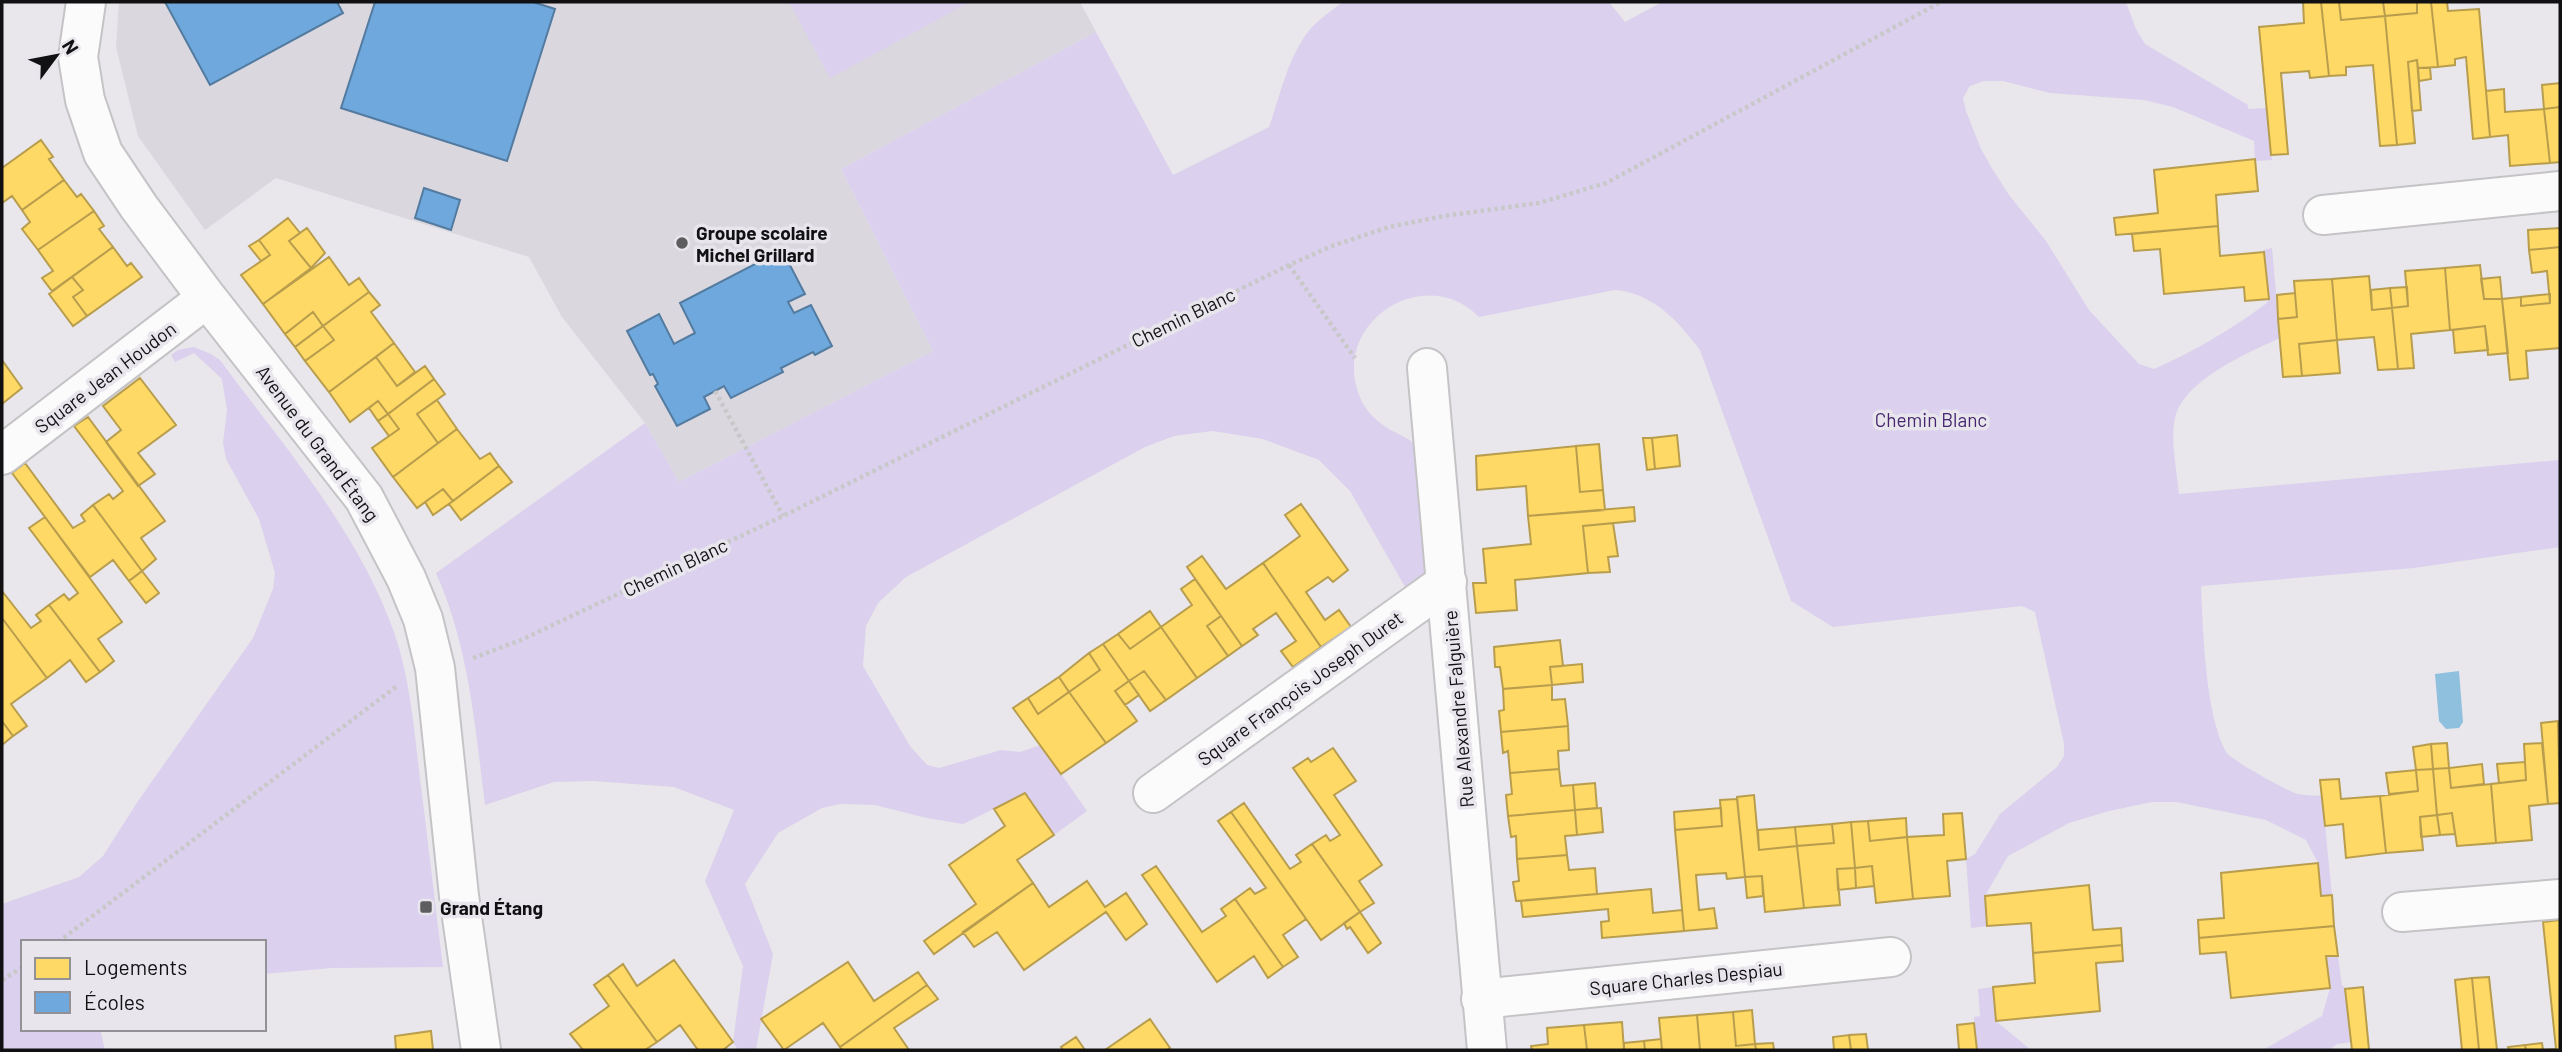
<svg xmlns="http://www.w3.org/2000/svg" width="2562" height="1052" font-family="Barlow,sans-serif">
  <style>
    .built { fill: #dad7df }
    .green { fill: #dbd0ee }
    .water { fill: #8fc0de }
    .homes { fill: #ffd966; stroke: #b89d4d; stroke-width: 2 }
    .schools { fill: #6fa8dc; stroke: #537ba0; stroke-width: 2 }
    .lines { fill: none; stroke-linecap: round; stroke-linejoin: round }
    .minor-casing { stroke: #c4c3c6; stroke-width: 42 }
    .path { stroke: #c8c8c9; stroke-width: 4.5; stroke-dasharray: 3.5 3.5; stroke-linecap: butt }
    .minor { stroke: #fcfbfc; stroke-width: 38 }
    .poi-dot { fill: #5d5c5f; stroke: #e8e6ec; stroke-width: 2.5 }
    .labels { text-anchor: middle; dominant-baseline: central; stroke-width: 7; stroke-linejoin: round; paint-order: stroke }
    .poi-label { font-size: 19px; font-weight: bold; fill: #111113; stroke: #e8e6ec; text-anchor: start }
    .street-label { font-size: 19px; fill: #111113; stroke: #e8e6ec }
    .park-label { font-size: 19px; fill: #472771; stroke: #e8e6ec }
  </style>
  <rect width="100%" height="100%" fill="#e9e7eb"/>
  <path class="built" d="M119 2H1080L1096 32 841 169 933 351 679 482 645 423 562 317 529 257 276 178 205 230 138 136 116 47Z"/>
  <path class="green" d="M789 2H970L830 78Z
    M1343 2H1609L1625 22 1662 2H2126L2136 29 2145 44 2248 105V109L2267 108 2272 160 2255 161 2254 141 2173 107 2144 100 2050 93 2003 81H1984L1970 86 1963 98 1966 111 1981 149 1993 170 2009 195 2046 241 2089 310 2139 364 2154 369C2195 351 2232 329 2267 303L2269 298 2263 250 2272 248 2280 338C2247 353 2184 380 2175 418 2170 439 2177 472 2179 494L2560 460V547L2414 568 2201 586C2203 630 2205 714 2226 752 2231 760 2284 789 2295 793 2303 796 2314 795 2322 796L2332 895 2321 896 2318 863 2306 840 2266 820 2176 802H2152L2109 811 2069 823 2008 856 1985 896 1987 926 1971 928 1966 859 1975 854 2000 814 2057 767 2064 756V744L2035 612 2022 606 1833 627 1791 601 1700 350C1678 321 1653 293 1615 290L1479 317C1425 262 1331 322 1359 395 1364 409 1377 423 1391 430 1401 436 1410 438 1417 447L1428 571 1408 592 1350 491 1319 460 1263 439 1213 431 1174 436 1145 447 906 577 878 603 866 626 863 666 910 746 927 765 939 768 1001 750 1020 752 1041 745 1087 811 1054 835 1024 794 963 824 927 818 875 805 840 804 822 808 778 833 745 884 773 954 756 1050H738L733 1042 743 966 705 881 734 810 674 787 593 781 554 782 485 805C475 726 469 647 436 573L645 423 679 482 933 351 841 169 1096 32 1173 175 1269 127C1279 99 1286 65 1303 39 1312 24 1329 12 1343 2Z
    M194 347 211 354 220 360C284 447 357 529 394 632 410 678 414 729 420 778 428 841 435 904 443 967L332 968 264 974V942H23V1029H100L105 1050H2V904L79 877 103 856 138 801 253 638 273 589 275 573 259 519 226 459 223 443 227 410 222 379 194 353 175 362 171 355 178 350Z
    M2326 956H2338L2342 986H2344L2351 1042 2337 1044 2329 1050H2263L2322 1016 2330 988Z
    M1993 987 1996 1021 2031 1050H1977L1974 1017 1980 1016 1978 989Z"/>
  <path class="water" d="M2459 671 2463 722 2459 728 2446 729 2439 721 2435 674Z"/>
  <path class="homes" d="M2303 2H2321L2329 76 2310 78 2309 71 2281 73 2288 154 2271 155 2259 27 2304 23Z
    M2321 2H2339L2341 20 2385 16 2397 145 2380 146 2373 65 2346 67V75L2329 76Z
    M2339 2H2383L2385 16 2341 20Z
    M2383 2H2417V13L2385 16Z
    M2417 2H2431L2438 67 2418 68 2417 60 2408 62 2415 143 2397 145 2385 16 2417 13Z
    M2431 2H2447L2448 11 2479 9 2490 137 2473 139 2466 57 2455 59V65L2438 67Z
    M2417 60 2421 110 2412 111 2408 62Z
    M2418 68H2430L2431 79 2419 81Z
    M2560 83V107L2544 109 2542 85Z
    M2504 89 2505 112 2544 109 2550 163 2510 166 2508 135 2490 137 2486 91Z
    M2560 107V162L2550 163 2544 109Z
    M41 140 53 157 49 159 64 180 22 210 12 196 2 203V168Z
    M2255 159 2258 191 2216 195 2218 226 2116 235 2114 218 2158 213 2154 170Z
    M64 180 77 197 81 194 94 211 38 250 22 229 30 222 22 210Z
    M94 211 104 226 99 229 113 247 52 291 42 278 53 271 38 250Z
    M288 218 300 233 289 241 311 268 263 304 241 275 270 255 259 240Z
    M2218 226 2220 256 2264 252 2269 299 2245 301 2244 287 2164 294 2160 249 2134 251 2132 234Z
    M307 228 325 253 311 268 289 241Z
    M2560 228V247L2529 250 2528 230Z
    M259 240 270 255 261 261 249 246Z
    M113 247 127 266 131 263 142 277 87 316 73 297 83 290 72 277Z
    M2560 247V348L2526 351 2528 378 2510 380 2502 299 2521 297V306L2550 303 2547 271 2532 273 2529 250Z
    M329 257 349 285 359 278 369 292 323 326 313 312 285 334 263 304Z
    M2480 265 2484 299H2502L2508 353 2488 355 2485 326 2450 330 2445 268Z
    M2445 268 2450 330 2411 334 2414 368 2398 369 2392 308 2408 306 2405 271Z
    M2369 276 2372 310 2392 308 2398 369 2378 370 2374 337 2337 340 2332 279Z
    M72 277 83 290 73 297 87 316 73 326 49 294Z
    M2500 277 2502 299H2484L2481 279Z
    M2332 279 2337 340 2299 344 2302 376 2283 377 2278 319 2297 317 2294 281Z
    M2407 287 2408 306 2392 308 2390 288Z
    M2390 288 2392 308 2372 310 2371 290Z
    M369 292 380 305 371 312 394 343 329 392 305 361 334 340 323 326Z
    M2295 293 2297 317 2278 319 2277 295Z
    M2550 294V303L2521 306V297Z
    M313 312 323 326 295 347 285 334Z
    M323 326 334 340 305 361 295 347Z
    M2485 326 2488 350 2455 353 2453 330Z
    M2337 340 2340 373 2302 376 2299 344Z
    M394 343 415 372 397 386 376 357Z
    M376 357 397 386 425 366 434 379 388 414 378 401 350 422 329 392Z
    M2 360 22 388 2 404Z
    M140 378 176 425 138 453 155 474 138 486 106 442 121 430 103 406Z
    M434 379 445 394 417 414 438 443 393 477 372 448 399 429 388 414Z
    M437 400 457 429 438 443 417 414Z
    M378 401 388 414 378 421 369 408Z
    M388 414 399 429 389 436 378 421Z
    M88 417 165 521 141 538 156 559 142 571 93 505 109 494 113 499 123 491 74 426Z
    M457 429 480 459 490 453 499 466 453 501 443 489 417 508 393 477Z
    M1677 435 1680 466 1655 469 1652 438Z
    M1643 438H1652L1655 469 1647 470Z
    M1599 444 1603 490 1580 492 1576 446Z
    M1576 446 1580 492 1603 490 1605 510 1528 516 1526 486 1477 490 1476 456Z
    M25 463 73 528 85 521 81 515 93 505 142 571 129 581 113 560 90 577 12 473Z
    M499 466 512 482 461 520 449 504Z
    M443 489 453 501 433 515 425 502Z
    M1301 504 1348 570 1333 582 1328 577 1306 592 1325 620 1339 610 1351 627 1321 647 1263 563 1300 536 1285 515Z
    M1634 507 1635 521 1583 526 1588 573 1515 580 1517 610 1476 613 1473 583H1486L1483 549 1531 544 1528 516Z
    M45 517 122 622 98 639 114 661 100 672 49 605 64 594 69 600 78 593 29 528Z
    M1613 523 1618 556 1608 557 1610 572 1588 573 1583 526Z
    M1202 556 1226 589 1263 563 1321 647 1293 667 1281 651 1296 641 1276 613 1253 629 1258 635 1242 646 1187 567Z
    M142 571 159 593 146 603 129 581Z
    M1195 579 1221 616 1207 626 1228 656 1197 678 1161 627 1192 605 1181 589Z
    M2 591 31 628 41 621 36 615 49 605 100 672 86 682 70 660 47 678 2 618Z
    M1150 611 1161 627 1130 649 1118 634Z
    M1221 616 1242 646 1228 656 1207 626Z
    M2 618 47 678 11 704 27 726 13 736 2 721Z
    M1161 627 1197 678 1166 700 1144 671 1129 681 1103 644 1118 634 1130 649Z
    M1560 640 1563 666 1550 667 1552 685 1503 689 1500 667H1495L1494 647Z
    M1103 644 1129 681 1115 691 1137 721 1106 743 1069 692 1100 670 1089 653Z
    M1089 653 1100 670 1069 692 1059 677Z
    M1582 664 1583 682 1552 685 1550 667Z
    M1144 671 1166 700 1150 711 1129 681Z
    M1059 677 1069 692 1038 714 1028 698Z
    M1129 681 1139 695 1125 705 1115 691Z
    M1552 685V700L1565 699 1568 726 1501 732 1499 711 1504 710 1503 689Z
    M1069 692 1106 743 1061 774 1013 708 1028 698 1038 714Z
    M2 721 13 736 2 745Z
    M2558 721 2560 803 2548 804 2541 723Z
    M1568 726 1569 750 1558 751 1559 769 1510 773 1508 751 1503 753 1501 732Z
    M2447 743 2449 768 2433 769 2431 744Z
    M2542 743 2548 804 2529 806 2532 840 2496 843 2491 784 2526 780 2524 744Z
    M2431 744 2433 769 2416 770 2413 747Z
    M1333 748 1356 781 1334 795 1382 865 1359 881 1374 903 1360 912 1312 844 1326 835 1330 841 1340 835 1293 768 1308 758 1311 762Z
    M2525 762 2526 780 2499 783 2497 764Z
    M2482 764 2484 784 2451 788 2449 768Z
    M2449 768 2451 788 2491 784 2496 843 2457 846 2452 813 2437 815 2433 769Z
    M1559 769 1561 786 1573 785 1575 810 1508 816 1506 795 1512 794 1510 773Z
    M2433 769 2437 815 2420 817 2423 850 2386 853 2380 796 2418 791 2416 770Z
    M2416 770 2418 791 2389 794 2386 773Z
    M2339 779 2341 799 2380 796 2386 853 2346 858 2343 824 2325 826 2320 780Z
    M1595 783 1597 808 1575 810 1573 785Z
    M1025 793 1054 835 1017 860 1033 883 934 954 924 941 976 904 949 865 1005 826 994 809Z
    M1754 795 1759 850 1797 846 1804 908 1765 912 1762 876 1745 877 1737 797Z
    M1737 799 1745 877 1727 879 1726 873 1696 875 1699 910 1714 908 1717 928 1684 931 1675 830 1722 826 1720 800Z
    M1244 803 1290 869 1301 862 1296 855 1312 844 1360 912 1321 940 1231 812Z
    M1601 808 1603 832 1577 835 1575 810Z
    M1721 808 1722 826 1675 830 1674 812Z
    M1575 810 1577 835 1565 836 1567 855 1517 859 1516 836 1511 837 1508 816Z
    M1231 812 1306 919 1283 935 1298 957 1283 967 1235 899 1250 888 1255 894 1266 888 1218 821Z
    M1962 813 1966 859 1947 861 1950 896 1913 899 1907 837 1944 835 1943 814Z
    M2452 813 2455 834 2440 835 2437 815Z
    M2437 815 2440 835 2421 837 2420 817Z
    M1906 818 1907 837 1870 841 1868 821Z
    M1868 821 1870 841 1907 837 1913 899 1876 903 1872 866 1855 868 1851 822Z
    M1851 822 1855 868 1837 869 1840 905 1804 908 1797 846 1834 843 1832 824Z
    M1832 824 1834 843 1797 846 1795 827Z
    M1795 827 1797 846 1759 850 1758 830Z
    M1567 855 1569 870 1595 868 1597 894 1516 901 1513 882 1519 881 1517 859Z
    M2318 863 2321 896 2332 895 2334 926 2199 938 2198 920 2224 918 2221 873Z
    M1156 866 1202 932 1226 916 1221 909 1235 899 1283 967 1268 978 1254 956 1217 982 1142 875Z
    M1872 866 1874 886 1856 888 1855 868Z
    M1855 868 1856 888 1838 890 1837 869Z
    M1762 876 1763 896 1747 898 1745 877Z
    M1087 881 1105 907 1126 893 1147 924 1126 940 1106 912 1024 970 997 932 974 947 963 932 1033 883 1049 907Z
    M2089 885 2093 930 2121 928 2122 945 2033 953 2031 923 1987 926 1985 896Z
    M1651 889 1653 913 1682 910 1684 931 1602 938 1601 922 1609 921 1608 909 1523 917 1521 901Z
    M1360 912 1381 943 1368 953 1350 927 1347 929 1344 923Z
    M2560 920V1050H2526L2525 1045 2542 1043 2543 1050 2556 1049 2543 922Z
    M2334 926 2338 956H2326L2330 988 2231 998 2226 952 2200 954 2199 938Z
    M2122 945 2123 961 2096 963 2100 1011 1996 1021 1993 987 2035 983 2033 953Z
    M674 960 733 1042 723 1050H698L680 1025 657 1042 608 975 623 964 637 986Z
    M848 962 874 1001 918 972 927 985 840 1047 823 1023 784 1050 761 1019Z
    M608 975 657 1042 645 1050H583L570 1034 609 1006 594 985Z
    M2489 977 2497 1050H2479L2472 978Z
    M2472 978 2479 1050H2462L2455 980Z
    M927 985 938 999 894 1028 909 1050H842L840 1047Z
    M2363 987 2369 1050H2352L2345 989Z
    M1752 1010 1755 1044 1736 1046 1733 1012Z
    M1733 1012 1736 1046 1755 1044 1756 1050H1700L1697 1015Z
    M1697 1015 1700 1050H1662L1659 1018Z
    M1150 1019 1170 1048 1167 1050H1105Z
    M1622 1022 1624 1050H1587L1584 1025Z
    M1974 1023 1977 1050H1959L1957 1025Z
    M1584 1025 1587 1050H1532L1531 1046 1548 1044 1547 1028Z
    M431 1031 433 1050H396L395 1036Z
    M1866 1034 1868 1050H1851L1849 1035Z
    M1849 1035 1851 1050H1834L1833 1037Z
    M1076 1037 1085 1050H1063L1061 1047Z
    M1661 1039 1662 1050H1645L1644 1041Z
    M1644 1041 1645 1050H1624V1043Z
    M1773 1043 1774 1050H1756L1755 1044Z
    M2525 1045 2526 1050H2509L2508 1047Z"/>
  <path class="schools" d="M165 2H337L343 13 210 85Z
    M375 2H533L555 9 507 161 341 108Z
    M424 188 460 200 451 230 415 218Z
    M782 250 805 294 788 302 794 313 811 305 832 346 815 355 813 352 781 368 783 372 731 398 724 386 704 397 710 409 677 426 655 386 658 384 653 374 650 375 627 331 659 314 674 344 695 333 680 303Z"/>
  <g class="lines">
    <defs>
      <path id="minor" d="M86 2 78 57 85 100 103 153 139 207 207 298 364 498 406 578 423 619 435 668 459 896 481 1050
        M2323 215 2560 191
        M1427 368 1487 1050
        M2 455 207 298
        M1153 793 1447 582
        M2402 912 2560 899
        M1481 999 1891 957"/>
    </defs>
    <use href="#minor" class="minor-casing"/>
    <path class="path" d="M1289 265 1355 358
      M715 391 783 516
      M473 658 521 640 783 516 1289 265 1332 246 1389 227 1444 216 1539 203 1606 183 1941 2
      M58 942 397 686
      M2 980 23 967"/>
    <use href="#minor" class="minor"/>
  </g>
  <g class="poi-dot">
    <circle cx="682" cy="243" r="7"/>
    <rect x="419" y="900" width="14" height="14" rx="3.5"/>
  </g>
  <g class="labels">
    <g class="poi-label">
      <text x="696" y="232">Groupe scolaire<tspan x="696" dy="22">Michel Grillard</tspan></text>
      <text x="440" y="907">Grand Étang</text>
    </g>
    <g class="street-label">
      <text transform="translate(1183 317) rotate(-26)">Chemin Blanc</text>
      <text transform="translate(105 377) rotate(-37)">Square Jean Houdon</text>
      <text transform="translate(318 443) rotate(53)">Avenue du Grand Étang</text>
      <text transform="translate(675 567) rotate(-25)">Chemin Blanc</text>
      <text transform="translate(1300 688) rotate(-36)">Square François Joseph Duret</text>
      <text transform="translate(1458 709) rotate(-95)">Rue Alexandre Falguière</text>
      <text transform="translate(1686 978) rotate(-6)">Square Charles Despiau</text>
    </g>
    <g class="park-label">
      <text x="1931" y="419">Chemin Blanc</text>
    </g>
  </g>
  <rect width="2562" height="1052" fill="none" stroke="#111113" stroke-width="7"/>
  <rect x="21" y="940" width="245" height="91" fill="#e8e6ec" stroke="#929195" stroke-width="2"/>
  <rect x="35" y="958" width="35" height="21" fill="#ffd966" stroke="#929195" stroke-width="2"/>
  <text x="84" y="975" font-size="21" fill="#111113">Logements</text>
  <rect x="35" y="992" width="35" height="21" fill="#6fa8dc" stroke="#929195" stroke-width="2"/>
  <text x="84" y="1010" font-size="21" fill="#111113">Écoles</text>
  <g transform="translate(56 56) rotate(58)" stroke="#e8e6ec" stroke-width="5" paint-order="stroke">
  <path d="M0-5L12 26L0 18L-12 26Z" fill="#111113"/>
  <text y="-10" font-size="19" font-weight="bold" text-anchor="middle" fill="#111113">N</text>
  </g>
</svg>
